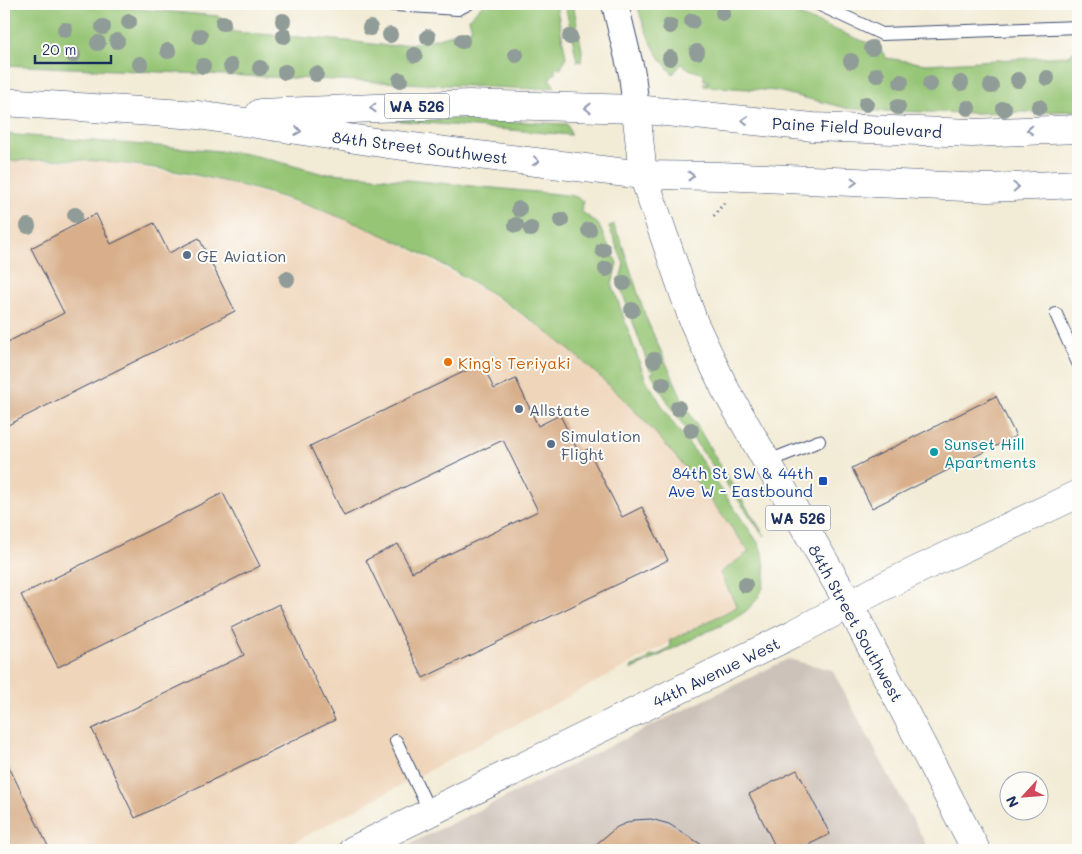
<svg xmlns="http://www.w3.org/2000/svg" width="1082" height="854" font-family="Mali,sans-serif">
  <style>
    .built { fill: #efd6bb }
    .industrial { fill: #cdc2b9 }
    .green { fill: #95c574; stroke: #587a69 }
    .building { fill: #d8af8a }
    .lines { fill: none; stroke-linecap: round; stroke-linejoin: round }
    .service-casing { stroke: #3b4b70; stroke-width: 14 }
    .minor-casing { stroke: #3b4b70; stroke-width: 28 }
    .tertiary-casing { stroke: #3b4b70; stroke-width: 29 }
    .primary-casing { stroke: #3b4b70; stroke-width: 29 }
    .trunk-casing { stroke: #3b4b70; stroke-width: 29 }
    .path { stroke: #3b4b70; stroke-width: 3; stroke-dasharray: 1 4; stroke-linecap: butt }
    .service { stroke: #fff; stroke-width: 12 }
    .minor { stroke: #fff; stroke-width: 26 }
    .tertiary { stroke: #fff; stroke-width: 28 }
    .primary { stroke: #fff; stroke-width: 28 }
    .trunk { stroke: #fff; stroke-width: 28 }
    .tree { fill: #909c97 }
    .oneway { stroke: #8d97ae }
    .service-dot { fill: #5c6f8a; stroke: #fdfcf7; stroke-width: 2 }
    .food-dot { fill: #e8710a; stroke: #fdfcf7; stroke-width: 2 }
    .culture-dot { fill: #0f9aa8; stroke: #fdfcf7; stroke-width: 2 }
    .transit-dot { fill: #1a4fb4; stroke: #fdfcf7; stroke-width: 2 }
    .labels { text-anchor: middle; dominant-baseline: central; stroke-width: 4; stroke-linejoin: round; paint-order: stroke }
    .shield { fill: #fdfcf7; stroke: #5f6c8c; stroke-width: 1 }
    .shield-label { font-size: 15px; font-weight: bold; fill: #1b2f5e }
    .street-label { font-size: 16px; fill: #1b2f5e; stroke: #fdfcf7 }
    .service-label { font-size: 16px; fill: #4e5e75; stroke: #fdfcf7; text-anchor: start }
    .food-label { font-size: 16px; fill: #c56008; stroke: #fdfcf7; text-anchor: start }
    .culture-label { font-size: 16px; fill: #0d838f; stroke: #fdfcf7; text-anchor: start }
    .transit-label { font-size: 16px; fill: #164399; stroke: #fdfcf7; text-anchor: end }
  </style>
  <rect width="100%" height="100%" fill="#fdfcf7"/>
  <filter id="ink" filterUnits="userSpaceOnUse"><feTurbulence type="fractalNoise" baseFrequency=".02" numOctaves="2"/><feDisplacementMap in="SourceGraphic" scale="10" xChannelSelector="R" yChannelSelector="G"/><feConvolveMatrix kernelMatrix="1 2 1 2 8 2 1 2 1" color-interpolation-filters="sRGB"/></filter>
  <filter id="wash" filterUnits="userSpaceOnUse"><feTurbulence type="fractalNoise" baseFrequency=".0096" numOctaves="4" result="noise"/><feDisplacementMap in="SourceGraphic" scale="20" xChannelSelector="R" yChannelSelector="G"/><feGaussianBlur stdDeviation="1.12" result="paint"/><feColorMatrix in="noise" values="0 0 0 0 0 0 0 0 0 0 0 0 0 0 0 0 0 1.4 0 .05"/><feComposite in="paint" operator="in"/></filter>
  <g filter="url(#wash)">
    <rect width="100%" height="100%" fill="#f2ebd5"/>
    <path class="built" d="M14 161H100L223 182 362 223 486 292 596 365 684 458 748 552 737 607 279 850H4V163Z"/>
    <path class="industrial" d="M788 659 832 670 929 850H397Z"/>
    <path class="green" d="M16 4H81L218 16 234 32 347 41 389 46 423 42 472 29 469 19 483 4H556L566 57 561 69 558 68 554 70 556 73 549 78 555 87 535 89 4 65V8Z
      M565 4H573L582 50 581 62 577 61Z
      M637 4H772L880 48 886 58 926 64 1068 56 1078 47V111L977 113 874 111 846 108 777 91 704 86V83H708V81L704 80V74L691 70 681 64 673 74C654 54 644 30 637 4Z
      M380 115 567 124 571 135 377 119Z
      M4 134 209 150 249 154 324 174 331 173 558 194 574 196 584 201 581 211 598 224 617 263 612 284 645 378 672 422 696 453 759 544C766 562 769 582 757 599 744 618 719 626 700 635 677 647 654 658 631 670L632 666C640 664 646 663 650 656 658 656 666 652 671 645L669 641 737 607 720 573 749 552C704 489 656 428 598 375 460 248 266 171 80 160 56 159 32 160 9 161V180H7L4 173Z
      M613 224 621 241 646 318 685 405 721 467 765 536 758 528C723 476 681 429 651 373L654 372 653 369 650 370 619 283 624 264 609 227Z"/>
    <g id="blocks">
      <path class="building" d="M96 214 111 244 154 223 169 253 199 238 235 311 4 427V344L64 313 31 248Z
        M482 363 494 389 516 379 538 426 560 415 579 453 588 449 622 517 642 507 668 560 423 678 366 560 398 544 412 572 538 511 503 440 344 516 310 446Z
        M996 396 1016 436 872 508 852 468Z
        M223 493 260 566 58 667 21 595Z
        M279 604 335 720 135 818 92 729 244 655 231 628Z
        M4 757 50 850H4Z
        M797 770 830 834 798 850H777L749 794Z
        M651 819 669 824 710 850H589L617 827 634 820Z"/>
    </g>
  </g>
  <g filter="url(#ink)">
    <use href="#blocks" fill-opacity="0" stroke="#3b4b70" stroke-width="1"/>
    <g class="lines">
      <defs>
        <path id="service" d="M380 4 458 9 468 4
          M818 4 882 34 1078 27
          M1056 314 1078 363
          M766 462 819 441
          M396 741 430 812"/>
        <path id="minor" d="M615 4 632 74 636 109"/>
        <path id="tertiary" d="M353 850 793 634 890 583 1078 494"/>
        <path id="primary" d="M636 109 643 175 694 323 725 389 849 604 976 850"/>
        <path id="trunk" d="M4 102 198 115 388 144 643 175 720 176 988 188 1078 184
          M260 113 469 104 636 109 813 127 972 133 1078 129"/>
      </defs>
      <use href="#service" class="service-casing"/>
      <use href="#minor" class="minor-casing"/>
      <use href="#tertiary" class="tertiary-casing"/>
      <use href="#primary" class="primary-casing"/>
      <use href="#trunk" class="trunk-casing"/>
      <path class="path" d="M714 216 724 203"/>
      <use href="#service" class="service"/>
      <use href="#minor" class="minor"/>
      <use href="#tertiary" class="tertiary"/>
      <use href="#primary" class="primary"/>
      <use href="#trunk" class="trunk"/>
    </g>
    <g class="tree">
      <circle cx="723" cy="13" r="8"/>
      <circle cx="283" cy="21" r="8"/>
      <circle cx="692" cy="21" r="8"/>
      <circle cx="129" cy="22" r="8"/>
      <circle cx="223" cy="23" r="8"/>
      <circle cx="670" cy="26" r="8"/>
      <circle cx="103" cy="27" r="8"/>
      <circle cx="370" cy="28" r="8"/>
      <circle cx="65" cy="30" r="8"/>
      <circle cx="390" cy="35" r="8"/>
      <circle cx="200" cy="36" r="8"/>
      <circle cx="284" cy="36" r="8"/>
      <circle cx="428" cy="37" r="8"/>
      <circle cx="570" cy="37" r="8"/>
      <circle cx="117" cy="41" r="8"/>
      <circle cx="462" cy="41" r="8"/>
      <circle cx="98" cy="43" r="8"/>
      <circle cx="872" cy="48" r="8"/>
      <circle cx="168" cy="51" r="8"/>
      <circle cx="697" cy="52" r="8"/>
      <circle cx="73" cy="55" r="8"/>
      <circle cx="415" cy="55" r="8"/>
      <circle cx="516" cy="55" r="8"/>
      <circle cx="670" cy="58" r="8"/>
      <circle cx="851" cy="61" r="8"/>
      <circle cx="140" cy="64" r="8"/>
      <circle cx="203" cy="66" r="8"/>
      <circle cx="231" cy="66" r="8"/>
      <circle cx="260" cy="68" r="8"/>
      <circle cx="285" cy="72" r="8"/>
      <circle cx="316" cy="74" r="8"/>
      <circle cx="877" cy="75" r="8"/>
      <circle cx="1047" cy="78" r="8"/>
      <circle cx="400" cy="80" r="8"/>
      <circle cx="1018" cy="80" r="8"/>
      <circle cx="901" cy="82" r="8"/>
      <circle cx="961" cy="83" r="8"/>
      <circle cx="930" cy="84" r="8"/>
      <circle cx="991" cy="86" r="8"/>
      <circle cx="866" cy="104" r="8"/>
      <circle cx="898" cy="107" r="8"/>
      <circle cx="1039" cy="107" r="8"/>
      <circle cx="968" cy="108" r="8"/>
      <circle cx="1004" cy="109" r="8"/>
      <circle cx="519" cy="209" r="8"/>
      <circle cx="75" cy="215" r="8"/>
      <circle cx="561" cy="220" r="8"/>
      <circle cx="516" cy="225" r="8"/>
      <circle cx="28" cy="226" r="8"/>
      <circle cx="531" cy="229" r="8"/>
      <circle cx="589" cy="230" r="8"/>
      <circle cx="603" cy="250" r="8"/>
      <circle cx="606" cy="269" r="8"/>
      <circle cx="287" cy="279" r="8"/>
      <circle cx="624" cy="283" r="8"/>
      <circle cx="632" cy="310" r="8"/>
      <circle cx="654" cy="360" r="8"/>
      <circle cx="663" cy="384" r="8"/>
      <circle cx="678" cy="408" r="8"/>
      <circle cx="691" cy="430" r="8"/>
      <circle cx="745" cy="585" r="8"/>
    </g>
    <defs><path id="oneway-chevron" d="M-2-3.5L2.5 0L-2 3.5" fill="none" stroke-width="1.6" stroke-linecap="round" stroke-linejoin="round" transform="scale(1.25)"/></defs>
    <g class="oneway">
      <use href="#oneway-chevron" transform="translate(373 108) rotate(178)"/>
      <use href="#oneway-chevron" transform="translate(588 108) rotate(-179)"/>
      <use href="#oneway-chevron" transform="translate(745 120) rotate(-175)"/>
      <use href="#oneway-chevron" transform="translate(1030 130) rotate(178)"/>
      <use href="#oneway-chevron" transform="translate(298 131) rotate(9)"/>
      <use href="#oneway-chevron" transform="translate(536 161) rotate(7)"/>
      <use href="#oneway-chevron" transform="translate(691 176)"/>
      <use href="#oneway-chevron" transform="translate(854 182) rotate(3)"/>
      <use href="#oneway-chevron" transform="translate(1016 187) rotate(-3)"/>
    </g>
  </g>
  <g class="service-dot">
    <circle cx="187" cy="255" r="5"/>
    <circle cx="519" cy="409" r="5"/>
    <circle cx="551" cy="444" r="5"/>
  </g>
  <circle class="food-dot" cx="448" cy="362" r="5"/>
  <circle class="culture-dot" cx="934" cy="452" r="5"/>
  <rect class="transit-dot" x="818" y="476" width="10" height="10" rx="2.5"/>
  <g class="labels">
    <g class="shield">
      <rect x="384.5" y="93.5" width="65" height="25" rx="4"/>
      <rect x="765.5" y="505.5" width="65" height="25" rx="4"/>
    </g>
    <g class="shield-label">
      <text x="417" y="106">WA 526</text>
      <text x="798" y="518">WA 526</text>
    </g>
    <g class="street-label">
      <text transform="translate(857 127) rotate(3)">Paine Field Boulevard</text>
      <text transform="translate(420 147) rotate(7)">84th Street Southwest</text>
      <text transform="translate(856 623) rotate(61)">84th Street Southwest</text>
      <text transform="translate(716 672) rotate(-26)">44th Avenue West</text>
    </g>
    <g class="service-label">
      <text x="197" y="255">GE Aviation</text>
      <text x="529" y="409">Allstate</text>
      <text x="561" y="435">Simulation<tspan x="561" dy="18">Flight</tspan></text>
    </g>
    <g class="food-label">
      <text x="458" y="362">King's Teriyaki</text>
    </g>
    <g class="culture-label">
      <text x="944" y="443">Sunset Hill<tspan x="944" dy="18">Apartments</tspan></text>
    </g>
    <g class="transit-label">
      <text x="813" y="472">84th St SW &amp; 44th<tspan x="813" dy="18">Ave W - Eastbound</tspan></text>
    </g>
  </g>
  <rect width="1082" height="854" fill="none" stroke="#fdfcf7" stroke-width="20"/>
  <g transform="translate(1024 796) rotate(244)"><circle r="24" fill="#fdfcf7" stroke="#a3aaba"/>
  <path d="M0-4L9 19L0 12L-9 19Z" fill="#d1495b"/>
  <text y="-8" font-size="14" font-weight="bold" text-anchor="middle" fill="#1b2f5e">N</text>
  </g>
  <path d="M35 55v8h76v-8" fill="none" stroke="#1b2f5e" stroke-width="2.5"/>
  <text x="42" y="55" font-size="15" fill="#1b2f5e" stroke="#fdfcf7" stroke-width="4" paint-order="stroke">20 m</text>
</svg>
